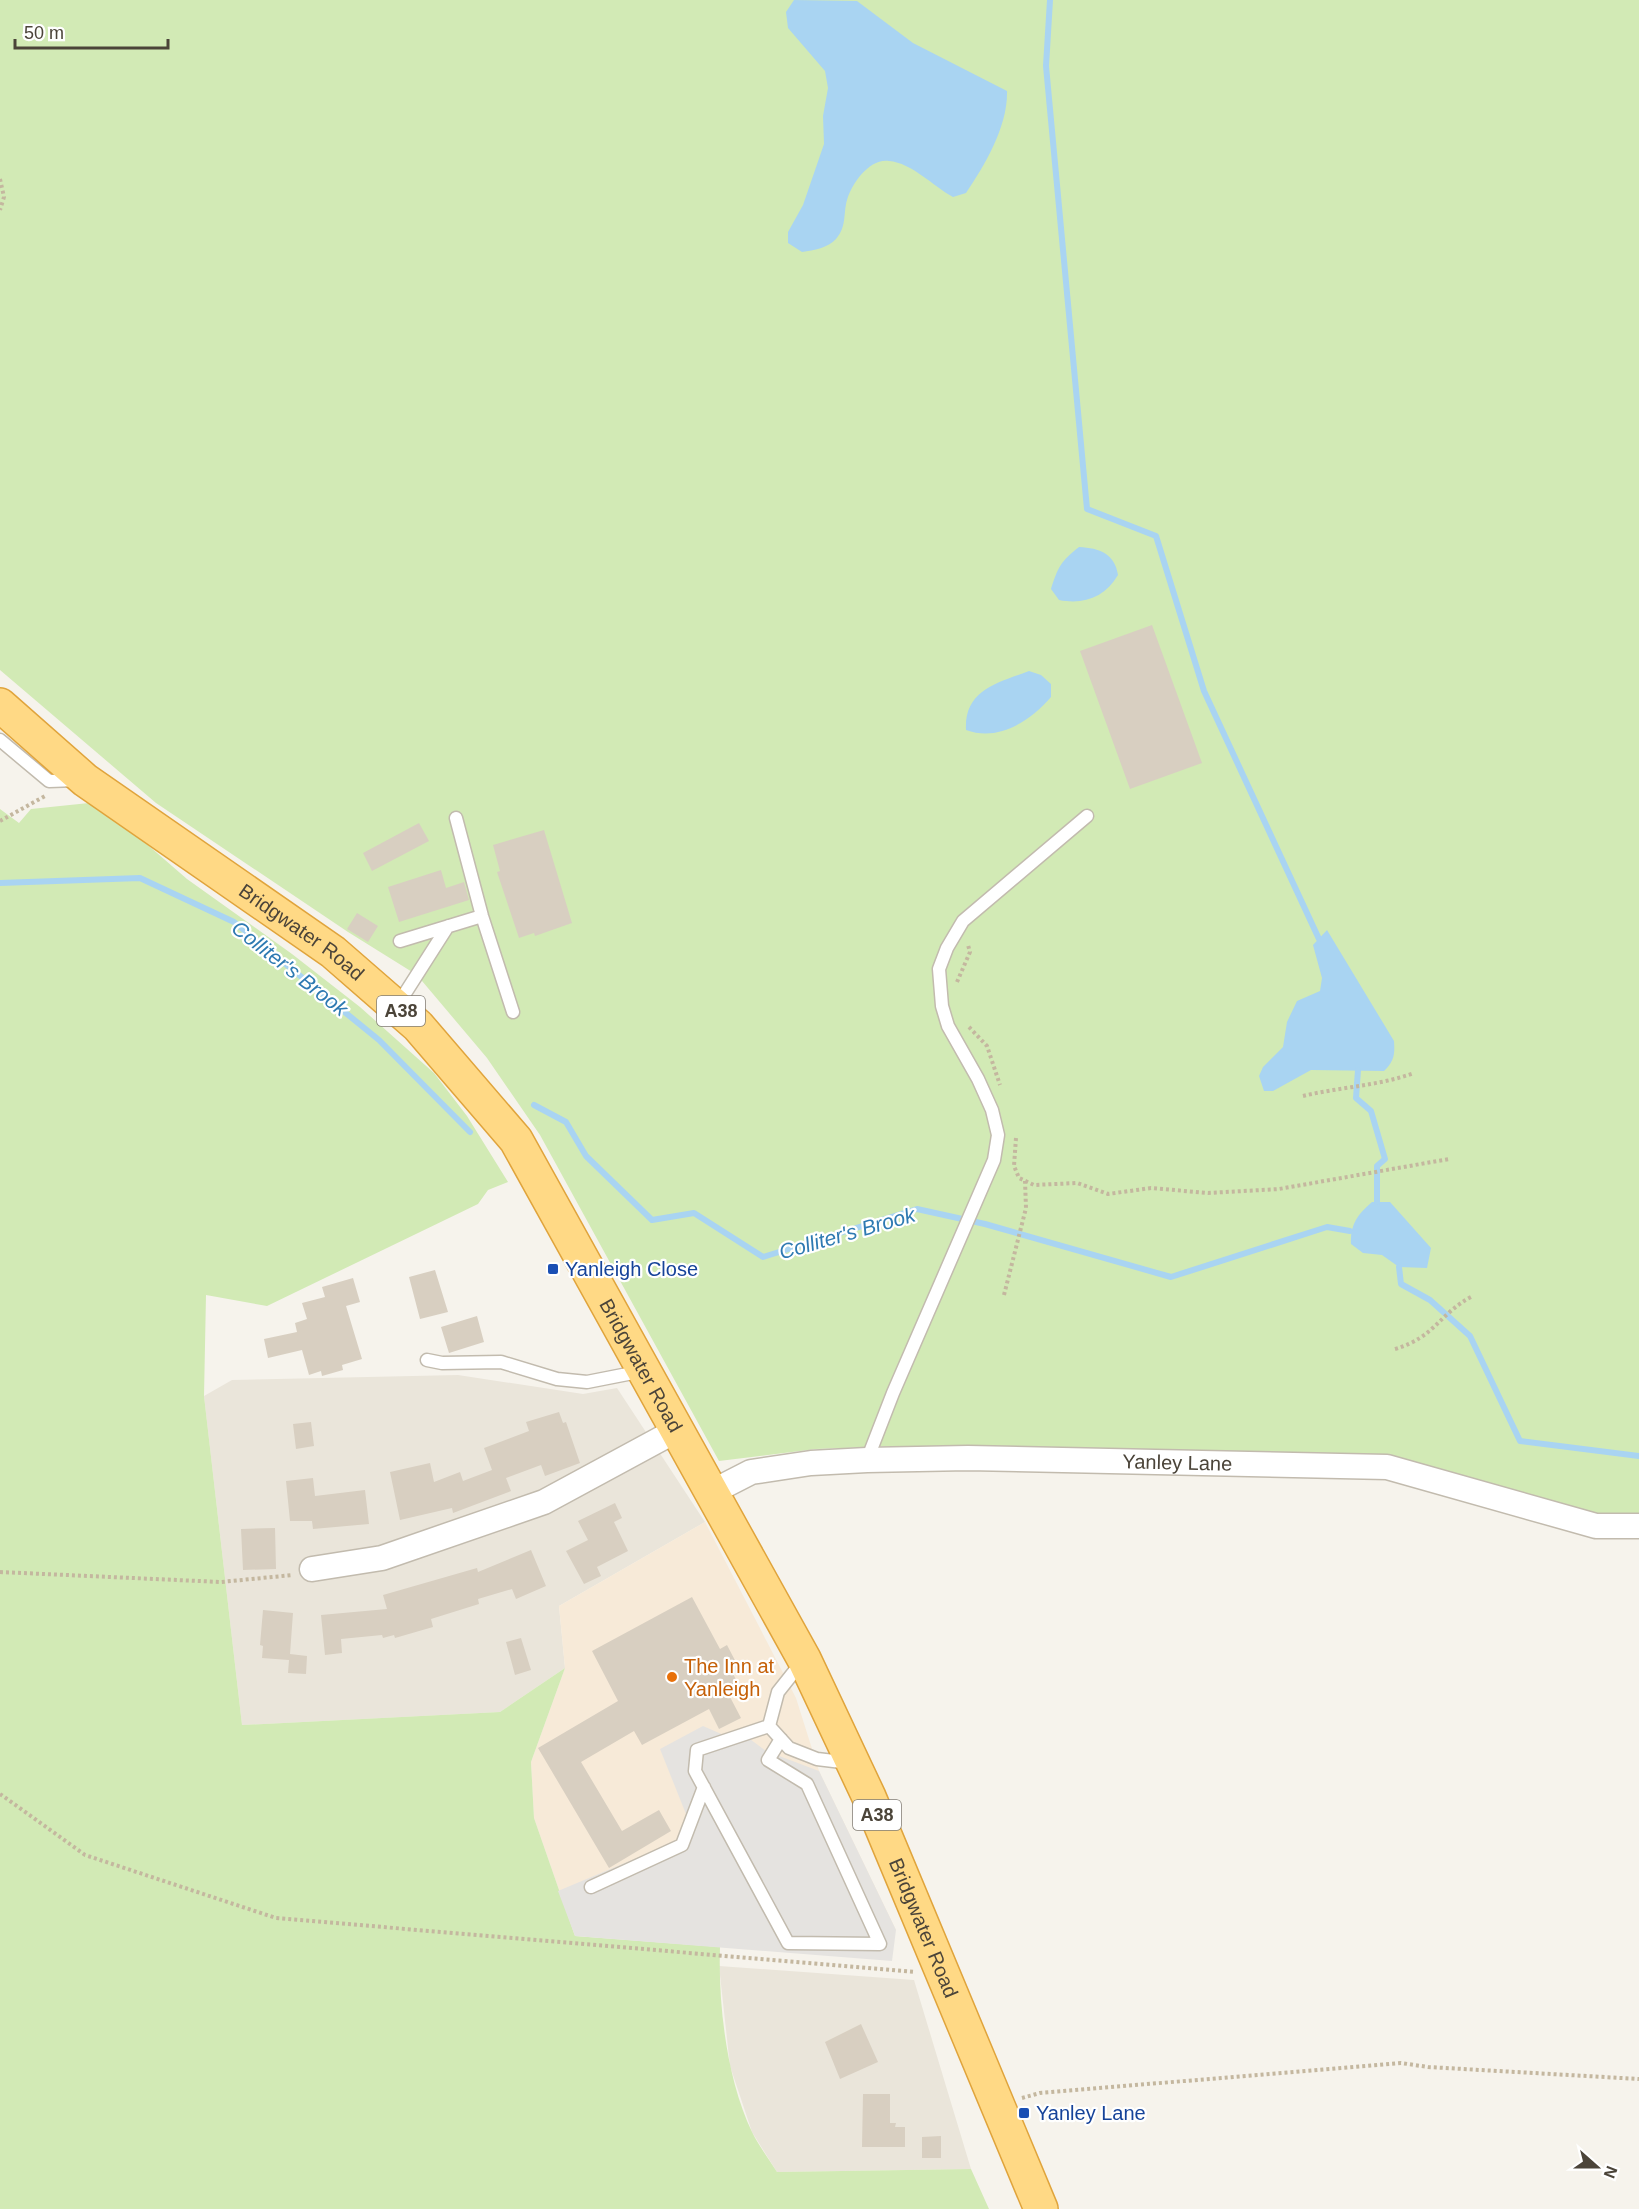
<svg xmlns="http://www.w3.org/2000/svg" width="1639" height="2209" font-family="Helvetica,sans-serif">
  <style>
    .residential { fill: #eae5da }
    .commercial { fill: #f7ead8 }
    .green { fill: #d2eab5 }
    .parking { fill: #e5e3e0 }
    .water { fill: #a9d4f2 }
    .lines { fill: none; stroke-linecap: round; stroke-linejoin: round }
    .stream { stroke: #a9d4f2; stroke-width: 6 }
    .building { fill: #d8cfc1 }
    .service-casing { stroke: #c2bbae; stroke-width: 15 }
    .minor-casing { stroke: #c2bbae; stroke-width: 27 }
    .trunk-casing { stroke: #e0a43c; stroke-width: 36 }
    .path { stroke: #c4b79f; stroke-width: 4; stroke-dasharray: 3 3; stroke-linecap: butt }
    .service { stroke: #fff; stroke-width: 12 }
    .minor { stroke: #fff; stroke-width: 24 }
    .trunk { stroke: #ffd985; stroke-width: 33 }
    .transit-dot { fill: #1a4fb4; stroke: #fff; stroke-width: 2 }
    .food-dot { fill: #e8710a; stroke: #fff; stroke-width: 2 }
    .labels { text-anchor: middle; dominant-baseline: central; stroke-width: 4.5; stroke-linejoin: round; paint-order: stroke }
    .shield { fill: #fff; stroke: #817c74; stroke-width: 1.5 }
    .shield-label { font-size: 18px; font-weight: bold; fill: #4b4439 }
    .street-label { font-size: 20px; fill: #4b4439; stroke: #fff }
    .transit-label { font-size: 20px; fill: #164399; stroke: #fff; text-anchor: start }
    .food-label { font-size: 20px; fill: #c56008; stroke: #fff; text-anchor: start }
    .water-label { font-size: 21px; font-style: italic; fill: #2e7ab2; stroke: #fff }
  </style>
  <rect width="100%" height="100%" fill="#f6f3ec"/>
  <path class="residential" d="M458 1375 583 1394 617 1388 705 1522 559 1606 565 1668 500 1712 242 1725 204 1396 232 1380Z
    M719 1966 914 1980 971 2169 777 2172 752 2132 730 2066Z"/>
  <path class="commercial" d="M705 1522 796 1698 819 1771 896 1930 575 1936 534 1818 531 1762 565 1668 559 1606Z"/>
  <path class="green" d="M0 0H1639V1516H1596L1397 1458 897 1446 816 1449 719 1461 540 1135 487 1058 417 975 348 932 156 803 0 670Z
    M89 803 142 840 187 879 292 954 360 1007 434 1073 467 1116 508 1182 488 1190 478 1204 267 1306 206 1295 204 1396 242 1725 500 1712 565 1668 531 1762 534 1818 575 1936 720 1947C718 2005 727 2080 752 2132 759 2146 769 2159 777 2172L971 2169 989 2209H0V809L19 823 31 809Z"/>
  <path class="parking" d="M703 1726 726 1736 739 1731 766 1751 819 1771 896 1930 892 1961 575 1936 558 1891 694 1834 660 1749Z"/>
  <path class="water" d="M794 0 857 1 913 43 1007 91C1008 126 985 165 966 193L953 197C933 186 912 163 889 161 870 158 852 183 847 200 843 214 847 226 836 239 828 248 814 250 802 252L788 243V232L803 205 824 144 823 116 828 88 825 71 788 28 786 12Z
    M1079 547C1100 548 1115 554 1118 575 1105 597 1084 605 1059 600L1051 589C1058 567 1061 561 1079 547Z
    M1029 671 1041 675 1051 684V697C1030 721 999 742 966 730 964 690 997 683 1029 671Z
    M1327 930 1394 1041C1395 1055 1394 1061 1384 1071L1311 1070 1273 1091H1264L1259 1076 1263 1067 1283 1047 1287 1022 1297 1001 1320 991 1322 978 1313 945Z
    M1372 1202H1390L1431 1248 1427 1268 1399 1267 1382 1255 1363 1253 1351 1244C1350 1225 1357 1215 1372 1202Z"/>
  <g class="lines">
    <path class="stream" d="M1050 0 1046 66 1087 509 1156 536 1204 691 1319 939
      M0 883 140 878 234 922 379 1040 470 1132
      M1358 1070 1356 1098 1371 1111 1385 1159 1377 1166V1202
      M534 1105 566 1122 586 1156 652 1220 694 1213 763 1257 917 1209 985 1224 1171 1277 1327 1227 1350 1231
      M1399 1267 1401 1284 1430 1300 1470 1336 1520 1441 1639 1456"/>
  </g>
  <path class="building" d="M1152 625 1202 763 1130 789 1080 651Z
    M419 823 429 841 372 871 363 853Z
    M544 830 572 923 535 936 534 933 519 938 497 872 500 871 493 845Z
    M441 870 446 888 464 882 469 900 399 922 388 887Z
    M357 913 378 926 368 942 347 929Z
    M435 1270 448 1312 420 1319 409 1277Z
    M353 1278 360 1302 346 1306 362 1359 342 1365 343 1370 322 1376 321 1371 309 1375 302 1350 268 1358 264 1339 297 1332 295 1323 307 1319 302 1303 325 1297 322 1287Z
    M477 1316 484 1342 449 1353 441 1327Z
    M559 1412 563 1423 566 1422 580 1463 545 1476 541 1465 506 1478 511 1491 453 1513 452 1508 400 1520 390 1472 430 1463 434 1482 460 1472 463 1481 492 1470 484 1448 529 1431 526 1422Z
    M311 1422 314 1446 296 1449 293 1424Z
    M313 1478 315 1496 365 1490 369 1524 313 1529 312 1521H290L286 1481Z
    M615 1503 622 1518 614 1522 628 1551 597 1567 601 1576 584 1584 566 1551 588 1540 578 1521Z
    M275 1528 276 1569 243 1570 241 1529Z
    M531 1550 546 1586 516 1599 512 1589 478 1599 479 1604 431 1619 433 1627 395 1638 394 1635 383 1638 382 1635 341 1639 342 1653 325 1655 321 1615 387 1609 383 1595 477 1568 478 1572Z
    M692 1597 720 1649 727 1645 740 1670 733 1674 742 1690 730 1697 741 1718 719 1729 709 1709 642 1745 634 1731 581 1762 622 1831 659 1810 671 1831 609 1868 538 1748 618 1701 592 1651Z
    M263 1610 293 1613 290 1654 307 1656 306 1674 288 1673 289 1660 262 1658 263 1646 260 1645Z
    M521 1638 531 1670 515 1675 506 1642Z
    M861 2024 878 2062 840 2079 825 2042Z
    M863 2094H890V2123H896L895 2127H905V2147H862Z
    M941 2136V2158H922V2137Z"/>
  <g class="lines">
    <defs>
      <path id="service" d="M0 740 49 781 77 780
        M456 818 482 916 513 1012
        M400 941 482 916
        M397 1006 448 926
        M427 1360 442 1363 501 1362 557 1379 587 1382 643 1371
        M867 1460 893 1393 994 1160 998 1135 992 1110 978 1079 948 1026 942 1006 939 969 947 948 963 921 1087 816
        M801 1663 778 1692 769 1726 789 1748 817 1759 850 1763
        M769 1726 697 1750 695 1771 788 1943 880 1944 807 1784 768 1760 781 1739
        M591 1887 682 1845 704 1787"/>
      <g id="minor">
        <path id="s1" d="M712 1492 751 1472 811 1463 867 1460 968 1458 1387 1467 1596 1526H1639"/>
        <path d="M312 1569 382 1558 544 1502 677 1430"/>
      </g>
      <g id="trunk">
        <path id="s2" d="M0 705 85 780 333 952 418 1026 516 1140 804 1659 869 1797 1041 2209"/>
      </g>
    </defs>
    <use href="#service" class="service-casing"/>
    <use href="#minor" class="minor-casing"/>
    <use href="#trunk" class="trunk-casing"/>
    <path class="path" d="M0 179 4 197 0 210
      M0 821 45 796
      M957 982 970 952 968 945
      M969 1027 987 1046 1000 1085
      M1303 1096C1340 1087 1378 1086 1414 1073
      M1016 1138 1014 1166 1019 1178 1034 1185 1077 1183 1108 1194 1151 1188 1208 1193 1279 1189 1449 1159
      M1004 1295 1026 1208 1025 1181
      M1395 1349C1436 1337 1439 1313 1473 1296
      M0 1572 221 1582 293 1575
      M0 1794 85 1855 276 1918 915 1972
      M1022 2098 1040 2093 1401 2063 1428 2067 1639 2079"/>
    <use href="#service" class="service"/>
    <use href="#minor" class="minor"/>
    <use href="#trunk" class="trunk"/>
  </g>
  <g class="transit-dot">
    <rect x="547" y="1263" width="12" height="12" rx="3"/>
    <rect x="1018" y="2107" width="12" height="12" rx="3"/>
  </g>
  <circle class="food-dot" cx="672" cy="1677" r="6"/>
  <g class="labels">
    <g class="shield">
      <rect x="377" y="996" width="48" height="30" rx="4.5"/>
      <rect x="853" y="1800" width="48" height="30" rx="4.5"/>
    </g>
    <g class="shield-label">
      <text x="401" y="1011">A38</text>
      <text x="877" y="1815">A38</text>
    </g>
    <g class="street-label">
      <text stroke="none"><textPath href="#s2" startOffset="378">Bridgwater Road</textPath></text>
      <text stroke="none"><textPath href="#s2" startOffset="936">Bridgwater Road</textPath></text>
      <text stroke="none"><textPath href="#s1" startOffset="471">Yanley Lane</textPath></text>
      <text stroke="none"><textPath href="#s2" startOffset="1566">Bridgwater Road</textPath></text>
    </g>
    <g class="transit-label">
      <text x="565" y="1269">Yanleigh Close</text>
      <text x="1036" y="2113">Yanley Lane</text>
    </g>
    <g class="food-label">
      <text x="684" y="1666">The Inn at<tspan x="684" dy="23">Yanleigh</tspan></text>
    </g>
    <g class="water-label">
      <text transform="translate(290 968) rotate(38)">Colliter's Brook</text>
      <text transform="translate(847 1233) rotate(-16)">Colliter's Brook</text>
    </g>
  </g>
  <g transform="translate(1597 2167) rotate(111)" stroke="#ffffff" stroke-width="4.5" paint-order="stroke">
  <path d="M0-4.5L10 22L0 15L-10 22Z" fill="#4b4439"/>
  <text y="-9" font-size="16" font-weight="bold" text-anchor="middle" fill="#4b4439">N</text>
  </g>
  <path d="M15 39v9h153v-9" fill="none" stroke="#4b4439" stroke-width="3"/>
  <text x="24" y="39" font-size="18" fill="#4b4439" stroke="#ffffff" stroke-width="4.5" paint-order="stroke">50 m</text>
</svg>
